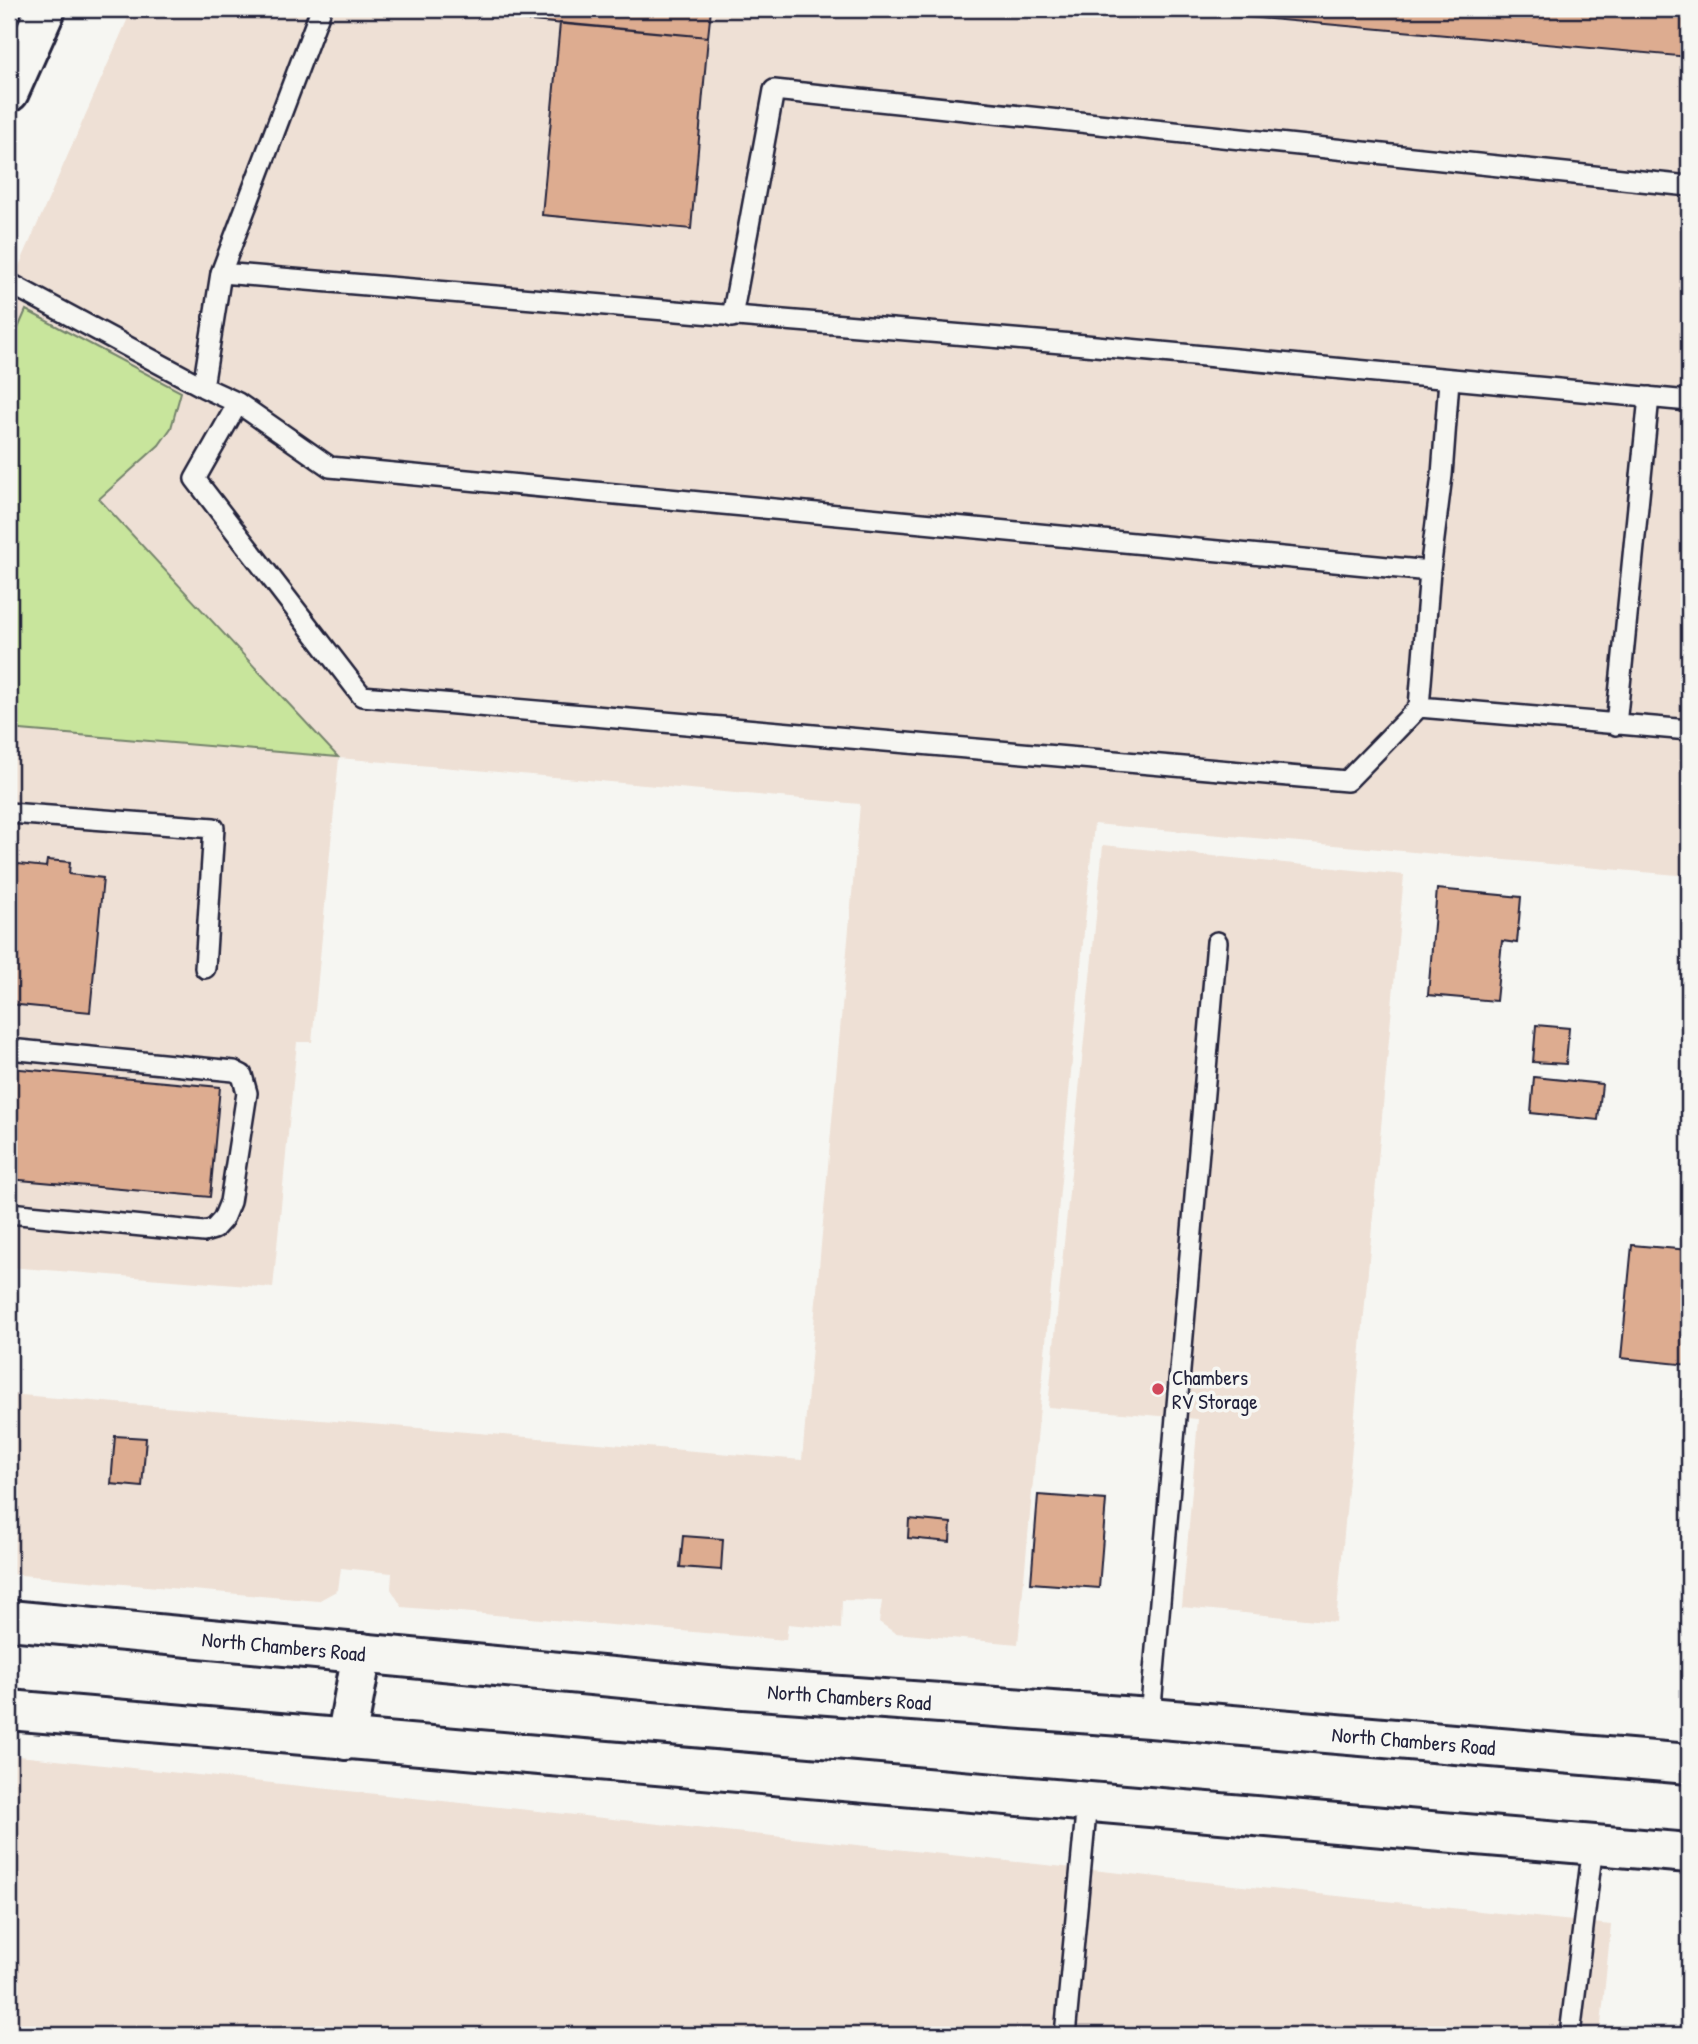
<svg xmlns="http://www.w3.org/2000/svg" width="1698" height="2044" font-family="'Patrick Hand',sans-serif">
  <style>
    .built { fill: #eee0d5 }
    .green { fill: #c8e59c; stroke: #75846c; stroke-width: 2 }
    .building { fill: #ddac90; stroke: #22223b; stroke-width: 2 }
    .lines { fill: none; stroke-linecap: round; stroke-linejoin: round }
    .service-casing { stroke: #22223b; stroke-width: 24 }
    .tertiary-casing { stroke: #22223b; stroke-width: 44 }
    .secondary-casing { stroke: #22223b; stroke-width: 44 }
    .service { stroke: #f6f6f2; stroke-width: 19 }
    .tertiary { stroke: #f6f6f2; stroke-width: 38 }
    .secondary { stroke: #f6f6f2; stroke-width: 38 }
    .poi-dot { fill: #d1495b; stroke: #f6f6f2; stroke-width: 2.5 }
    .labels { text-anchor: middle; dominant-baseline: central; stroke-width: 7; stroke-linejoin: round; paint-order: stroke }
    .poi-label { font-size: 21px; fill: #22223b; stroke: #f6f6f2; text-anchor: start }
    .street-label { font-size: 21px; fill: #22223b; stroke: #f6f6f2 }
  </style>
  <rect width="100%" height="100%" fill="#f6f6f2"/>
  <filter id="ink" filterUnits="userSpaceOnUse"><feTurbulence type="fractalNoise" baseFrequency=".0143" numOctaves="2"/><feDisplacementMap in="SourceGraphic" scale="14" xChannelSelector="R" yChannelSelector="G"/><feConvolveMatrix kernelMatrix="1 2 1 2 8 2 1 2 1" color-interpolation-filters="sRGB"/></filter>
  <g filter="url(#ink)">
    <path class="built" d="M132 9H1689V876L1094 824 1018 1644 895 1633 879 1622 882 1601 842 1600 841 1629 788 1624 786 1640 402 1607 391 1589 392 1573 341 1568 338 1590 318 1601 9 1574V1394L802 1460 860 804 339 758 312 1042H297L273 1288 9 1267V289Z
      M1103 845 1404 875 1336 1622 1182 1607 1198 1419 1048 1407Z
      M9 1755 1611 1925 1600 2035H9Z"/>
    <path class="green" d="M26 310 181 392 171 428 159 445 99 499 338 757 9 729V349Z"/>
    <path class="building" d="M522 9H711L708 37 521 20Z
      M1160 9H1689V57Z
      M560 23 708 37 691 229 542 215Z
      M47 860 70 862 69 874 103 878 90 1012 9 1004V863L46 867Z
      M1437 889 1521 897 1517 943 1502 941 1496 1001 1428 995Z
      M1536 1025 1569 1028 1566 1064 1533 1062Z
      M9 1068 220 1087 210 1197 9 1179Z
      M1534 1077 1602 1084 1598 1120 1531 1113Z
      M1632 1245 1689 1250V1365L1621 1358Z
      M115 1436 146 1438 142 1487 111 1484Z
      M1038 1495 1106 1500 1099 1588 1031 1583Z
      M909 1519 951 1523 950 1542 908 1538Z
      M683 1536 723 1539 721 1570 680 1567Z"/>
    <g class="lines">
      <defs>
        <path id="service" d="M221 273 1085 345 1689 401
          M9 283 203 387 221 273 321 9
          M732 317 774 90 1689 186
          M203 387 238 403 330 467 1430 571 1442 475 1449 380
          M238 403 195 479 362 696 1347 781 1419 707 1430 571
          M1419 707 1689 730
          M1616 725 1649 397
          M9 813 214 828 205 968
          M9 1049 234 1071 242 1075 247 1093 230 1202 223 1219 214 1229 204 1232 9 1213
          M1150 1718 1217 942
          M1065 2035 1087 1802
          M1570 2035 1593 1845"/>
        <path id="tertiary" d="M9 92 46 9"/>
        <g id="secondary">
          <path id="s1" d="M9 1620 729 1688 1150 1718 1689 1764"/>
          <path d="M9 1710 1689 1853"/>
          <path d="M346 1740 362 1653"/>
        </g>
      </defs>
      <use href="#service" class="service-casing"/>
      <use href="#tertiary" class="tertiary-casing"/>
      <use href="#secondary" class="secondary-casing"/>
      <use href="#service" class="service"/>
      <use href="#tertiary" class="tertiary"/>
      <use href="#secondary" class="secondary"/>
    </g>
  </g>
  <circle class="poi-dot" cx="1158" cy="1389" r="7"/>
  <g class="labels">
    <g class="poi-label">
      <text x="1172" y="1377">Chambers<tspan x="1172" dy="24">RV Storage</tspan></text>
    </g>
    <g class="street-label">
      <text stroke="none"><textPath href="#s1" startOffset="276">North Chambers Road</textPath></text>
      <text stroke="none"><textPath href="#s1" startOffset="844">North Chambers Road</textPath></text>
      <text stroke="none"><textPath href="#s1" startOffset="1410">North Chambers Road</textPath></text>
    </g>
  </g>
  <rect width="1698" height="2044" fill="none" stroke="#f6f6f2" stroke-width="35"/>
  <rect x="18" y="18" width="1663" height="2009" fill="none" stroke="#22223b" stroke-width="2.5" filter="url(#ink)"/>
</svg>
